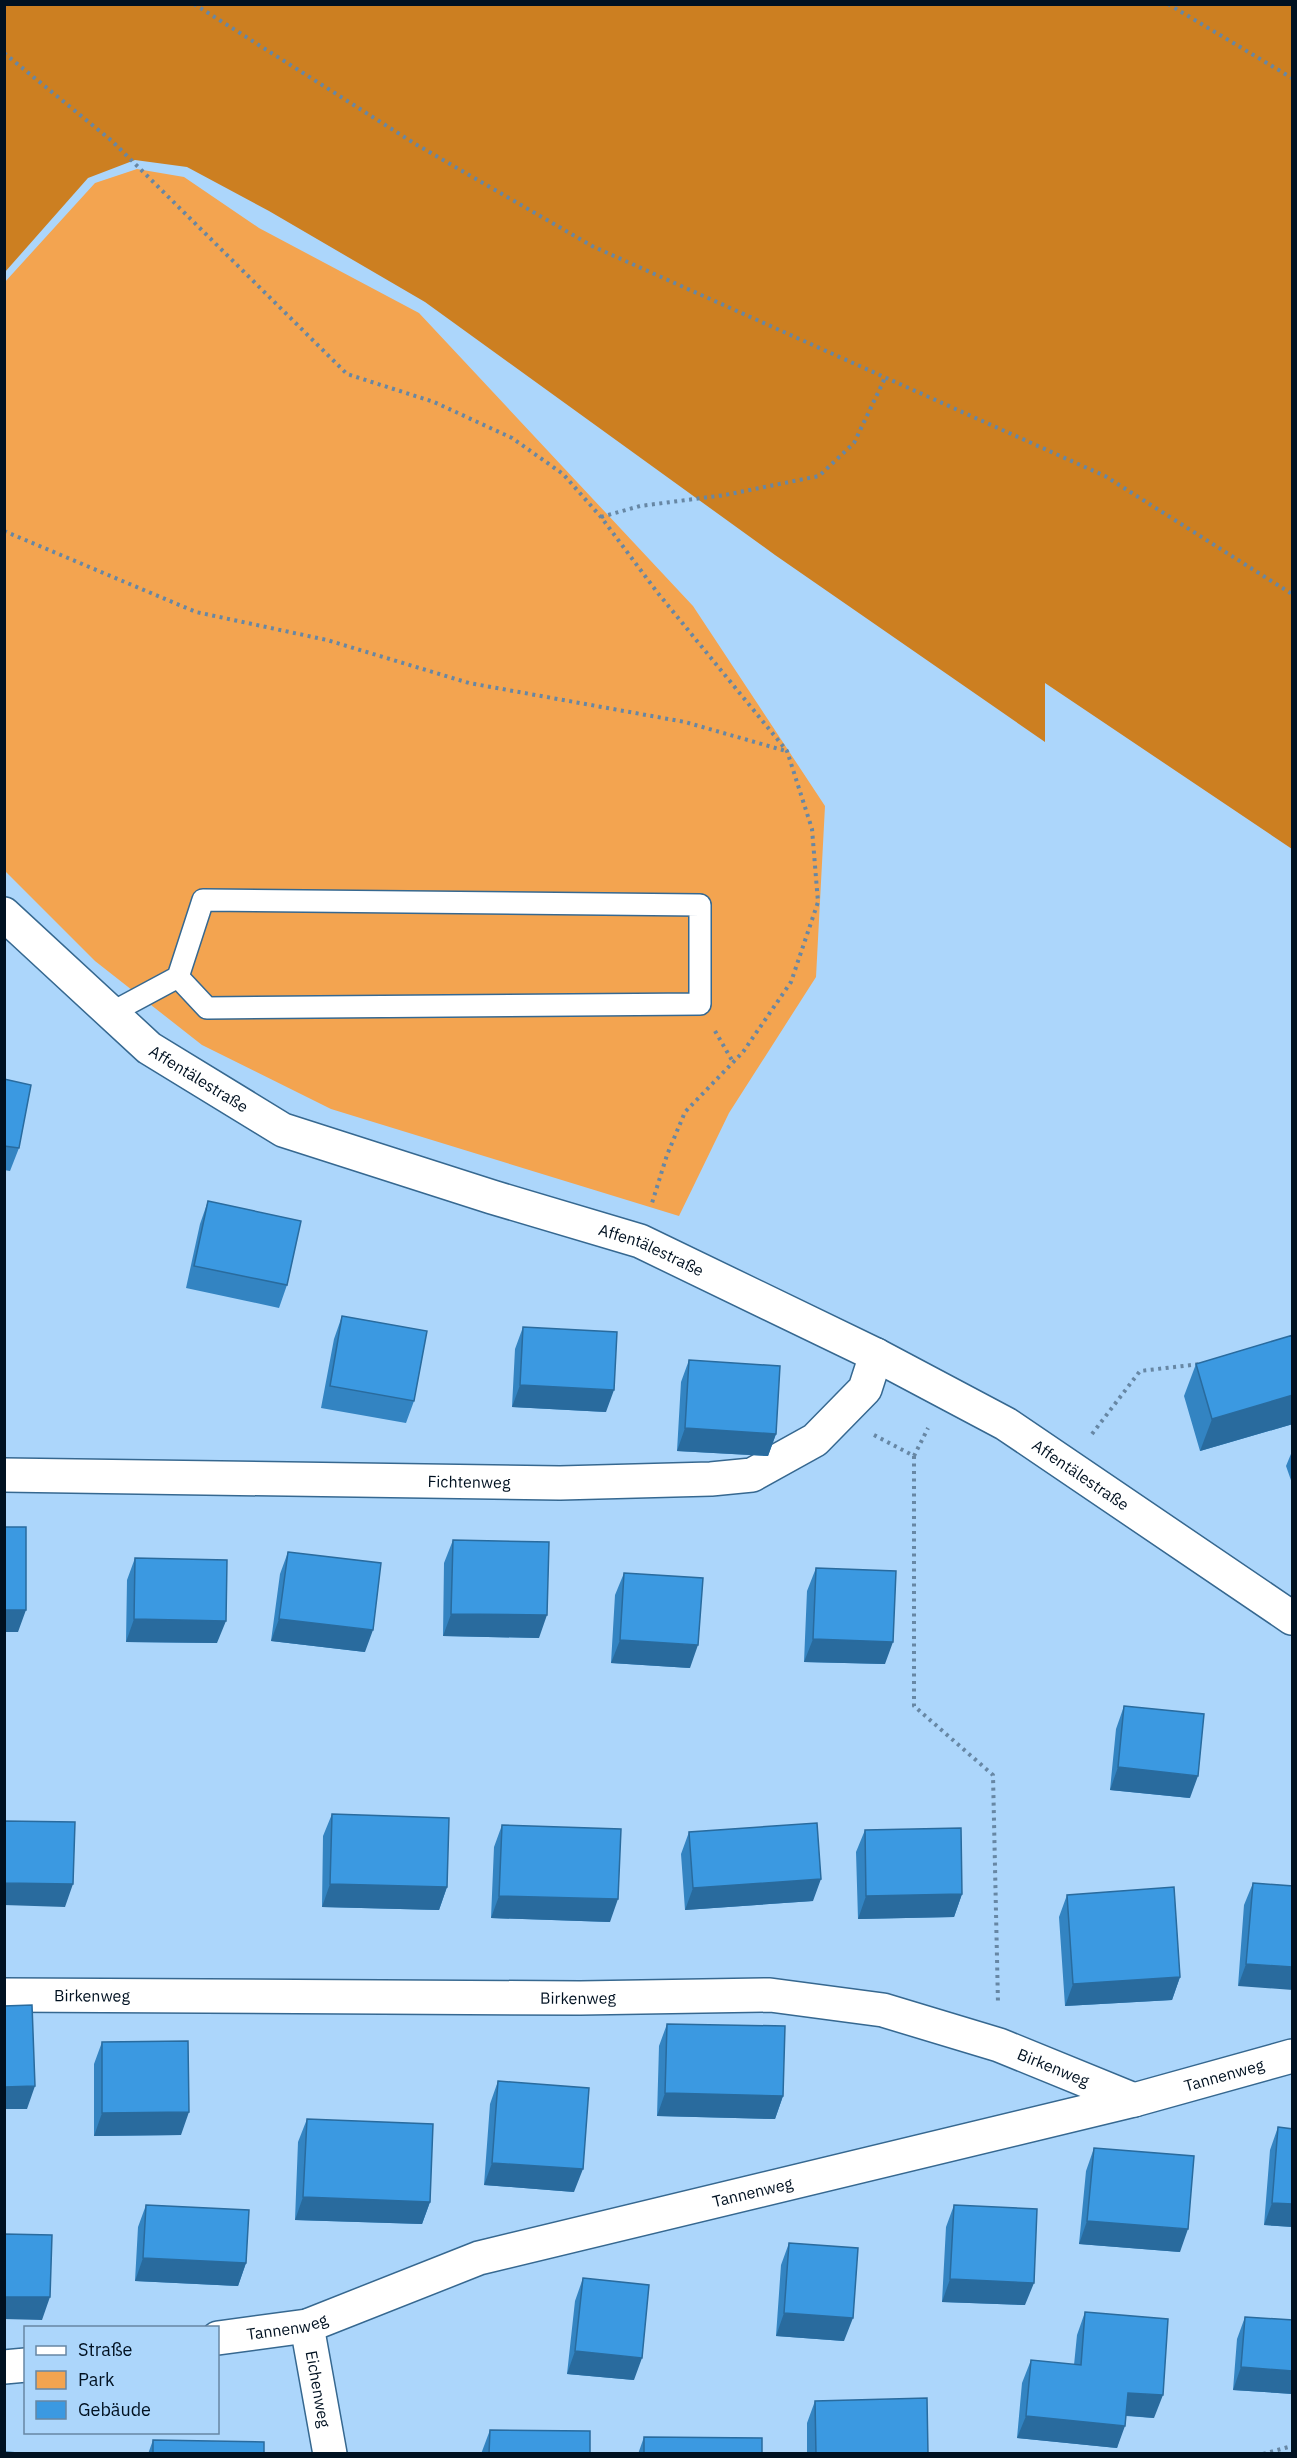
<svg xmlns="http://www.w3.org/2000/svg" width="1297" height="2458" font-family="'IBM Plex Sans',sans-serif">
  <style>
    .green { fill: #f3a450 }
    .forest { fill: #cc7f21 }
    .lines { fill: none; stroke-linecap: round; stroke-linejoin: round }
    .service-casing { stroke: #366890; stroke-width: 24 }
    .minor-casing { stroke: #366890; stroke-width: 36 }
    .path { stroke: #6787a4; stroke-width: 4; stroke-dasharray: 3 4.5; stroke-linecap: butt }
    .service { stroke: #fff; stroke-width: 21 }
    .minor { stroke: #fff; stroke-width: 33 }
    .wall { fill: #3384c2 }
    .shaded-wall { fill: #296b9e }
    .building { fill: #3b99e1; stroke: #296b9e; stroke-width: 1.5 }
    .labels { text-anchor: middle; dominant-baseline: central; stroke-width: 5; stroke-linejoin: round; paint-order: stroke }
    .street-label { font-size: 16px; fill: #001121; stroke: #acd6fb }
  </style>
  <rect width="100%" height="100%" fill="#acd6fb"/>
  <path class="green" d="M137 169 184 177 259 228 419 313 693 606 825 806 816 977 729 1113 679 1216 331 1109 202 1045 95 961 5 871 4 283 95 183Z"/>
  <path class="forest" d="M5 4 1292 5V849L1045 683V742L775 555 425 302 269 211 187 167 135 160 88 178 5 272Z"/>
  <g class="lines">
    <defs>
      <path id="service" d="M111 1013 178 977 207 1008 700 1004V905L203 900 178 977"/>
      <g id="minor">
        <path id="s1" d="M4 914 149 1048 283 1130 492 1197 640 1241 876 1355 1006 1424 1292 1618"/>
        <path id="s2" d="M4 1475 560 1483 711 1479 752 1475 815 1440 865 1389 876 1355"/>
        <path id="s3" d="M4 1995 580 1998 770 1995 883 2010 999 2045 1134 2100"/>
        <path id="s4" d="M307 2326 330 2454"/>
        <path id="s5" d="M218 2338 307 2326 479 2258 1134 2100 1292 2056"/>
        <path d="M4 2367 26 2365"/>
      </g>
    </defs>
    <use href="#service" class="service-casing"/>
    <use href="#minor" class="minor-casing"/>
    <path class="path" d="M194 4 417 145 592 246 1105 476 1292 594
      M1168 4 1292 78
      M4 53 112 141 347 374 434 402 512 438 563 474 601 517 657 592 787 751 812 829 818 902 791 982 743 1052 685 1112 667 1155 652 1203
      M601 517 640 506 725 495 819 476 854 443 885 378
      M4 531 196 612 327 640 469 683 685 722 786 751
      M715 1031 733 1062
      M1092 1434 1140 1371 1200 1364
      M874 1435 914 1456 928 1428
      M914 1456V1706L993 1775 998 2004
      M1263 2454 1292 2446"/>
    <use href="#service" class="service"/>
    <use href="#minor" class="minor"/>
  </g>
  <path class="wall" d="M4 1079 19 1148 10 1171 4 1170Z
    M208 1201 287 1285 279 1308 186 1288 200 1224Z
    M342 1316 414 1401 406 1423 321 1408 334 1339Z
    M523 1327 606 1412 512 1407 515 1349Z
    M1293 1335V1424L1200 1451 1184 1396 1196 1364Z
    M689 1360 776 1434 768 1456 677 1451 681 1382Z
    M1293 1449V1486L1286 1466Z
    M453 1540 539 1638 443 1636 444 1563Z
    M288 1552 365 1652 271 1641 280 1574Z
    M135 1558 217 1643 126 1642 127 1580Z
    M816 1568 885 1664 804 1662 807 1591Z
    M624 1573 690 1668 611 1663 615 1595Z
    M1124 1706 1190 1798 1110 1790 1116 1729Z
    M332 1814 447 1887 439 1910 322 1907 323 1836Z
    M502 1825 610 1922 491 1918 494 1847Z
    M865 1830 962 1894 954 1917 858 1919 856 1852Z
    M689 1832 813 1901 685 1910 681 1854Z
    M1253 1883 1293 1886 1238 1986 1244 1905Z
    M1067 1895 1180 1977 1172 2000 1065 2006 1059 1917Z
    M667 2024 783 2096 775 2119 657 2116 659 2046Z
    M102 2042 181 2135 94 2136V2064Z
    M498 2081 574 2192 484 2185 490 2104Z
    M307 2119 430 2202 422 2224 295 2220 298 2142Z
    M1278 2127 1293 2129V2227L1264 2225 1270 2150Z
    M1094 2148 1180 2252 1079 2244 1086 2171Z
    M146 2205 246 2263 238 2286 135 2281 138 2227Z
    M954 2205 1025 2305 942 2302 946 2227Z
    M789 2243 844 2341 776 2336 781 2265Z
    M583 2278 634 2380 567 2374 575 2301Z
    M1085 2312 1154 2418 1126 2416 1117 2448 1017 2438 1022 2383 1031 2360 1074 2365 1077 2335Z
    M1245 2317 1293 2320V2394L1233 2390 1237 2339Z
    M815 2401 928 2454H807V2423Z
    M490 2430 590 2454H481Z
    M644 2437 762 2454H638Z
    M153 2440 264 2454H148Z"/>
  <path class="shaded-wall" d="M520 1385 614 1390 606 1412 512 1407Z
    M1293 1395V1424L1200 1451 1212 1419Z
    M685 1428 776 1434 768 1456 677 1451Z
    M4 1610H26L18 1632H4Z
    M451 1614 547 1615 539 1638 443 1636Z
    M134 1619 226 1621 217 1643 126 1642Z
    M279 1619 373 1630 365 1652 271 1641Z
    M813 1639 893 1642 885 1664 804 1662Z
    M620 1640 698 1645 690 1668 611 1663Z
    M1118 1767 1198 1776 1190 1798 1110 1790Z
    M821 1879 813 1901 685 1910 693 1888Z
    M4 1883 73 1884 65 1907 4 1905Z
    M330 1884 447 1887 439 1910 322 1907Z
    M962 1894 954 1917 858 1919 866 1896Z
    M499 1896 618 1899 610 1922 491 1918Z
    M1246 1964 1293 1967V1990L1238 1986Z
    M1180 1977 1172 2000 1065 2006 1073 1984Z
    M35 2086 27 2109H4V2087Z
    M665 2093 783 2096 775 2119 657 2116Z
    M189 2112 181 2135 94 2136 102 2113Z
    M492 2163 583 2169 574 2192 484 2185Z
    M303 2197 430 2202 422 2224 295 2220Z
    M1272 2203 1293 2204V2227L1264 2225Z
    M1087 2221 1188 2229 1180 2252 1079 2244Z
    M143 2258 246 2263 238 2286 135 2281Z
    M950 2279 1034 2283 1025 2305 942 2302Z
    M4 2297H50L42 2320 4 2319Z
    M784 2313 853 2318 844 2341 776 2336Z
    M575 2351 642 2358 634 2380 567 2374Z
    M1241 2367 1293 2371V2394L1233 2390Z
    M1128 2393 1163 2395 1154 2418 1120 2415Z
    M1026 2416 1125 2426 1117 2448 1017 2438Z"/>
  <path class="building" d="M4 1079 31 1085 19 1148 4 1146Z
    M208 1201 301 1221 287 1285 194 1266Z
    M342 1316 427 1331 414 1401 330 1386Z
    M523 1327 617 1332 614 1390 520 1385Z
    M1293 1335V1395L1212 1419 1196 1364Z
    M689 1360 780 1366 776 1434 685 1428Z
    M4 1527H26V1610H4Z
    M453 1540 549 1542 547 1615 451 1614Z
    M288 1552 381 1563 373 1630 279 1619Z
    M135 1558 227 1560 226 1621 134 1619Z
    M816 1568 896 1571 893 1642 813 1639Z
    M624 1573 703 1578 698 1645 620 1640Z
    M1124 1706 1204 1714 1198 1776 1118 1767Z
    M332 1814 449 1818 447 1887 330 1884Z
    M4 1821 75 1822 73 1884 4 1883Z
    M817 1823 821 1879 693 1888 689 1832Z
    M502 1825 621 1829 618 1899 499 1896Z
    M961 1828 962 1894 866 1896 865 1830Z
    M1253 1883 1293 1886V1967L1246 1964Z
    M1174 1887 1180 1977 1073 1984 1067 1895Z
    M32 2005 35 2086 4 2087V2006Z
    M667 2024 785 2026 783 2096 665 2093Z
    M188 2041 189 2112 102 2113V2042Z
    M498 2081 589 2088 583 2169 492 2163Z
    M307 2119 433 2124 430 2202 303 2197Z
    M1278 2127 1293 2129V2204L1272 2203Z
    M1094 2148 1194 2156 1188 2229 1087 2221Z
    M146 2205 249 2210 246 2263 143 2258Z
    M954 2205 1037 2209 1034 2283 950 2279Z
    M4 2234 52 2235 50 2297H4Z
    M789 2243 858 2248 853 2318 784 2313Z
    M583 2278 649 2285 642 2358 575 2351Z
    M1085 2312 1168 2319 1163 2395 1128 2393 1125 2426 1026 2416 1031 2360 1081 2365Z
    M1245 2317 1293 2320V2371L1241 2367Z
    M927 2398 928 2454H816L815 2401Z
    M490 2430 590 2431V2454H489Z
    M644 2437 762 2438V2454H644Z
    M153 2440 264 2442V2454H153Z
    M4 2452 33 2454H4Z"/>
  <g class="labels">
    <g class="street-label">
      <text stroke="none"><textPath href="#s1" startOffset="256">Affentälestraße</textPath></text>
      <text stroke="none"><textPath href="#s1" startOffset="742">Affentälestraße</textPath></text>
      <text stroke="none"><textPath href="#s1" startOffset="1228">Affentälestraße</textPath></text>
      <text stroke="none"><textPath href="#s2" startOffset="465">Fichtenweg</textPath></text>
      <text stroke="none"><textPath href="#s3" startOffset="88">Birkenweg</textPath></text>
      <text stroke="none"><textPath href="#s3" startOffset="574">Birkenweg</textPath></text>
      <text stroke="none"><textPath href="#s3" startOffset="1060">Birkenweg</textPath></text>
      <text stroke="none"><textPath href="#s5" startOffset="1042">Tannenweg</textPath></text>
      <text stroke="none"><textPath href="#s5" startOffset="556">Tannenweg</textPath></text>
      <text stroke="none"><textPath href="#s5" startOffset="70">Tannenweg</textPath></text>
      <text stroke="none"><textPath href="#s4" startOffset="64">Eichenweg</textPath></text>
    </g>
  </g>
  <rect width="1297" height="2458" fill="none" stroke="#001121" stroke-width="12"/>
  <rect x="24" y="2326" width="195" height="108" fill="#acd6fb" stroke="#6787a4" stroke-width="1.5"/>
  <rect x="36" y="2346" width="30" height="9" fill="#ffffff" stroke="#6787a4" stroke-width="1.5"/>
  <text x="78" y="2356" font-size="18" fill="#001121">Straße</text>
  <rect x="36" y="2371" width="30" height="18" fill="#f3a450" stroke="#6787a4" stroke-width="1.5"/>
  <text x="78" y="2386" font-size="18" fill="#001121">Park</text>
  <rect x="36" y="2401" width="30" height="18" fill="#3b99e1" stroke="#6787a4" stroke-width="1.5"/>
  <text x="78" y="2416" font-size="18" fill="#001121">Gebäude</text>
</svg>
